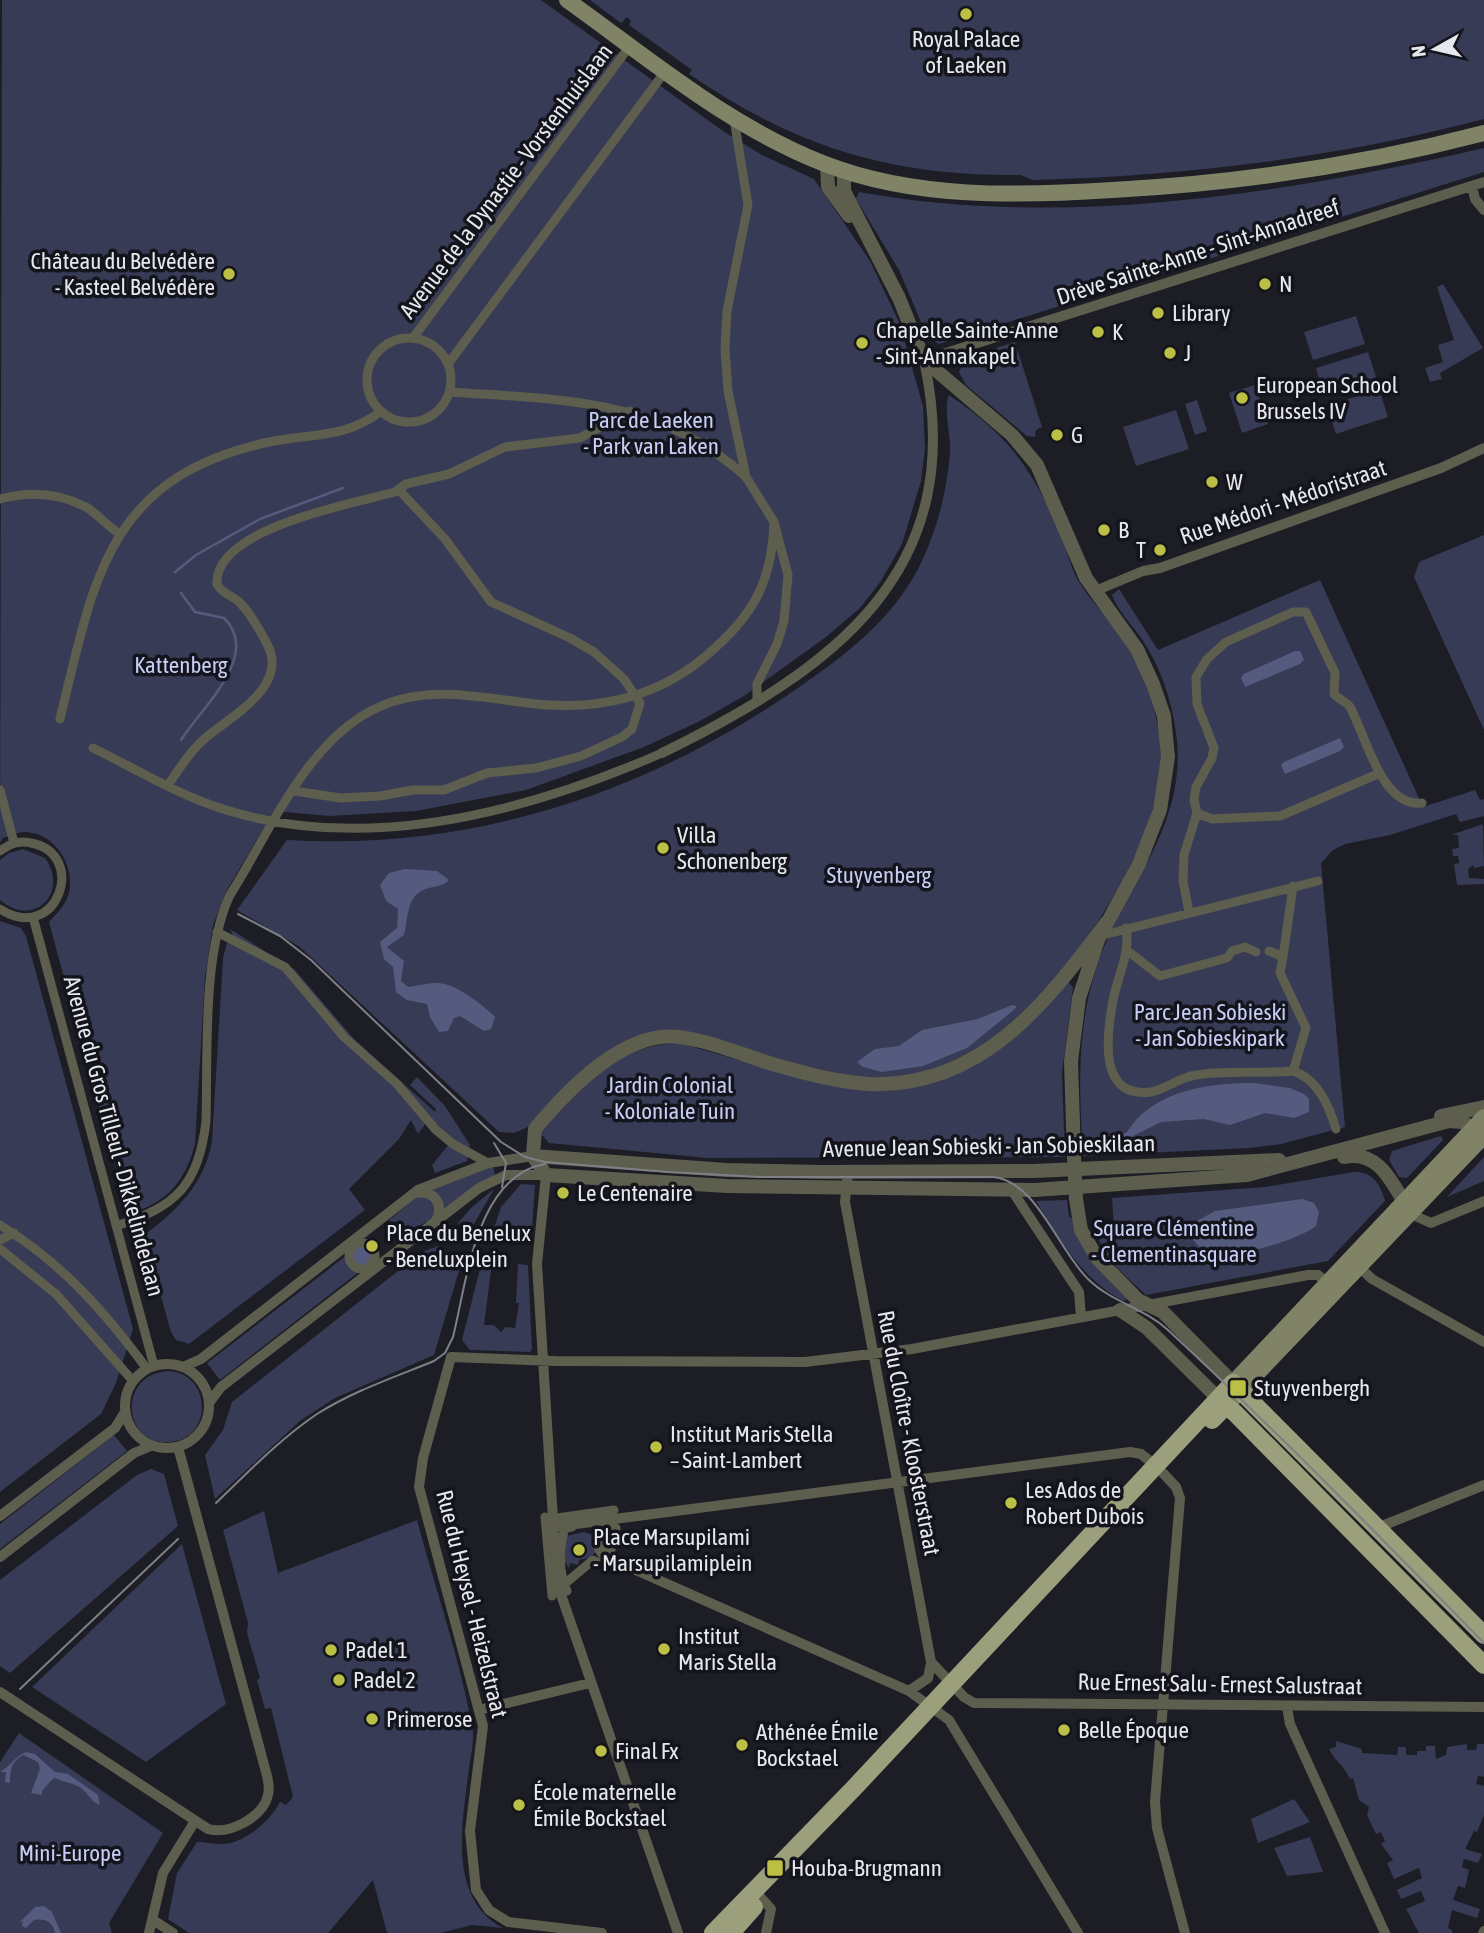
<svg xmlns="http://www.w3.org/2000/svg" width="1484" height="1933" font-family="'Asap Condensed',sans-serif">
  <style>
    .green { fill: #373b55 }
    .water { fill: #555b7f }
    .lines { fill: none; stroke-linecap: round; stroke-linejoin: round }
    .stream { stroke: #555b7f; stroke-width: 2.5 }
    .pedestrian { stroke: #5d5e4d; stroke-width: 9 }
    .minor { stroke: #5d5e4d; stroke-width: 10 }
    .tertiary { stroke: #5d5e4d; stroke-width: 14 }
    .secondary { stroke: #818367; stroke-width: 16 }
    .primary { stroke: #9c9f7b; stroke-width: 18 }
    .tram { stroke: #7f8087; stroke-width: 2 }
    .tertiary-bridge { stroke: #5d5e4d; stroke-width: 14 }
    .poi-dot { fill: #bbc045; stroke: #13141c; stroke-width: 2.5 }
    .labels { text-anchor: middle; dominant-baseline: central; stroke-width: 7; stroke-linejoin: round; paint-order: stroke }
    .poi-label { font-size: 23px; fill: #e7e8ee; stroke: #13141c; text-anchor: start }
    .street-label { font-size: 23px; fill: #e7e8ee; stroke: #13141c }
    .park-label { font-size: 23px; fill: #c7cdf4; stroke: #13141c }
  </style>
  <rect width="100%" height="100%" fill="#1c1d25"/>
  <path class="green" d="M2 0H541L723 131 762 155 814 179 870 261 899 322 923 406 925 448 921 481 902 544 881 581 860 608 826 637 744 696 698 722 644 747 526 790 416 811 329 816 274 811 228 888 213 925 205 977 195 1144C185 1182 167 1203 128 1214L49 922C56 914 64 907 68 896 77 868 56 833 25 832 18 832 9 836 3 838L0 843Z
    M590 0H1484V119C1336 158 1184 176 1032 180L1021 175C892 177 795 147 689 74L692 70 629 25 631 21 627 17 621 23Z
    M1484 148V172L939 344 927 336 899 270 856 199 859 192C1065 229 1282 194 1484 148Z
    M1443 284 1483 348 1440 373 1442 379 1430 382 1425 368 1443 362 1438 345 1454 340 1437 287Z
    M1356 316 1365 344 1313 360 1304 332Z
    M1015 342 1042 427 1036 430 1035 437 1027 436 966 385 959 372 965 358Z
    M1368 352 1377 380 1324 396 1316 368Z
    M1255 385 1268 424 1242 433 1229 393Z
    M1379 389 1388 417 1336 434 1327 406Z
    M949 395C1008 435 1032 468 1060 533 1067 549 1070 567 1079 582 1090 600 1106 615 1118 632 1143 668 1160 712 1161 756 1163 852 1048 1013 966 1058 934 1075 892 1078 857 1078L655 1032 526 1128 514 1133 499 1132 300 947 237 910 287 840C470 851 645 794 795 690 843 657 890 622 918 569 936 534 947 492 950 452 951 436 943 408 949 395Z
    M1197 400 1207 431 1195 435 1185 404Z
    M1176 410 1189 449 1136 466 1123 427Z
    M1484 535V730L1414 577 1419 562Z
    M1320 580 1423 807 1475 790 1480 800 1484 799V816L1460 822 1456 814 1390 835 1345 844 1333 850 1321 863 1345 1127 1281 1144 1250 1148 1083 1156C1079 1092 1076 1028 1097 966 1124 887 1189 825 1176 733 1172 701 1160 665 1141 638 1132 625 1117 610 1112 595L1119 589 1158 650Z
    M1483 824 1484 866 1474 868 1473 865 1468 869 1469 878 1484 879V884L1457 885 1454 864 1459 863 1458 856H1453L1452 849 1459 848 1458 835H1451Z
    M23 849 45 858C70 893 33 929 0 900V860L9 853Z
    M0 921 21 928 26 936 133 1329 116 1383 101 1414 0 1492Z
    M230 929 295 970 354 1039 435 1112 436 1109 410 1085 417 1077 445 1106 470 1145 469 1149 453 1141 357 1046 299 978 233 936Z
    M232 942 280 966 394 1083 426 1123 418 1134 411 1120 399 1139 349 1189 365 1210 189 1344 176 1340 171 1332 144 1235C177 1211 205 1183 212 1141L223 958 227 943Z
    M1068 982 1073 987 1062 1073 1065 1157 708 1158 549 1143 540 1133C578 1091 621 1039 683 1044L812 1081 959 1072 1007 1044Z
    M1441 1136 1443 1140 1407 1178 1399 1177 1389 1160 1392 1151Z
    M449 1144 468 1154 467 1161 435 1173 432 1165Z
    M1484 1157V1181L1447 1197Z
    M493 1166 495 1175 444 1211 430 1189Z
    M1354 1172C1372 1171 1381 1185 1385 1201L1328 1261 1146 1295C1126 1276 1101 1258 1096 1229L1114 1227 1112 1198 1265 1187Z
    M521 1184 535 1185 531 1244 490 1240 501 1207Z
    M494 1189 470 1231 458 1223 472 1207Z
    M418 1196 429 1198 436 1205 431 1223 425 1222 404 1239 389 1220Z
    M1067 1200 1069 1217 1072 1218 1088 1255 1129 1299 1123 1301C1081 1278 1061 1241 1036 1201Z
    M438 1246 443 1253 461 1264 434 1355 335 1398 301 1420 215 1499 205 1455 223 1430 232 1402 422 1252Z
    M347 1255 350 1268 360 1271 220 1380 207 1363Z
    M482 1261 492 1263 484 1325H494L501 1332 505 1327 515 1328 519 1303H516L518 1264 528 1265 532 1349 530 1352 470 1350 462 1340Z
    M169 1371C213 1374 213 1441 168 1442 121 1444 118 1373 169 1371Z
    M114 1435 127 1451 0 1549V1524Z
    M151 1469 164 1474 178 1526 10 1673 0 1666V1580L137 1475Z
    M264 1511 278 1573 417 1520C435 1588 459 1656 472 1725 475 1739 471 1754 469 1768 463 1820 446 1898 503 1928L472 1925 440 1933H387L373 1880 328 1933H189L168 1919 177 1873 197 1842C206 1842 216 1845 224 1844 246 1842 271 1820 280 1802L286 1805 293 1797 271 1708 265 1709 257 1680 260 1678 247 1633 248 1623 223 1530Z
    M584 1532 593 1535 596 1552 589 1558 579 1560 578 1565 570 1563 569 1568 563 1559 567 1536Z
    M182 1544 226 1704 146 1762 32 1687Z
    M19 1733 163 1833 109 1923 112 1933H0V1762Z
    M1336 1741 1362 1749V1753L1397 1755 1398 1747H1406V1755H1417V1751H1426V1746H1435L1436 1759 1446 1755 1447 1747 1467 1744V1750H1476L1477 1744H1484V1777L1478 1776 1476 1784 1484 1786V1815L1477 1832 1474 1831 1465 1849 1482 1854 1478 1863 1464 1859 1462 1867 1469 1870 1465 1888 1458 1886 1453 1900 1480 1909 1477 1918 1452 1910 1448 1928 1452 1930V1933H1419L1406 1909 1425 1901 1421 1891 1401 1899 1397 1890 1422 1878 1419 1868 1394 1879 1387 1863 1393 1860 1381 1844 1385 1841 1381 1832 1376 1834 1367 1815 1369 1807 1359 1800 1353 1778 1350 1779C1343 1764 1336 1763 1329 1749L1336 1747Z
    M1294 1799 1310 1822 1258 1843 1251 1819Z
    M1310 1837 1323 1872 1287 1876 1274 1848Z"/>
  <path class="water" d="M1295 651H1300L1304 660 1300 664 1245 687 1241 678 1244 674Z
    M1340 738 1344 747 1340 751 1285 774 1281 765 1284 762Z
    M405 869 437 871 449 880C443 886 437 886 429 888 405 894 409 917 404 935L387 947 404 961 401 981 408 987C418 986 427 983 436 983 454 982 482 1004 495 1017L491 1029 484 1031 460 1016 454 1018 448 1031 439 1032 430 1017 427 1004 407 1000 396 992 393 967 384 959 380 942 397 928 398 909 386 901 380 885 389 873Z
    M1012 1005 1017 1006 1015 1009 967 1048 923 1066 882 1072 863 1067 857 1062 875 1049 899 1046 922 1030 978 1019Z
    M1255 1083 1290 1088 1304 1094 1309 1099V1112L1294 1118 1265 1113 1230 1125 1204 1119 1161 1122 1131 1137H1093L1126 1133C1130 1129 1132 1124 1136 1120 1166 1088 1214 1083 1255 1083Z
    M1302 1199 1314 1203 1319 1212 1316 1226C1295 1242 1207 1270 1193 1239L1197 1221 1215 1211Z
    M351 1256a11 11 0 1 1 22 0a11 11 0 1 1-22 0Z
    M26 1752 35 1754 55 1772 68 1774 98 1795 100 1805C88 1801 88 1787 69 1783 50 1779 59 1772 42 1791V1795L31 1793 40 1769 38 1762 23 1755C11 1762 10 1770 10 1783L5 1782 6 1772H0C10 1767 15 1756 26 1752Z
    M44 1906 52 1912 61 1933H55C53 1922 45 1918 34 1920L26 1928 22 1926 23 1921 19 1923 35 1907Z"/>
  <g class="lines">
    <path class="stream" d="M175 572 196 555 260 519 343 488
      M181 740C201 708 262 655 224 618L195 612 181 593
      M1011 1147 1015 1151 1040 1147"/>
    <path class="pedestrian" d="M734 119 748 205 727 311 725 349 728 391 746 477 774 522 788 575 784 621 777 644 757 684V701
      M367 380a42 42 0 1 1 84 0a42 42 0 1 1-84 0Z
      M413 338 629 47
      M448 364 664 73
      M450 392C561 400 658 397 746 477
      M0 499C29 491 59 493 86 507 98 514 108 527 120 534
      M60 719C94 579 107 477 269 442 310 433 346 439 381 411
      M93 748C136 769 178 795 223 809 366 855 529 811 662 753
      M168 785C178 771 188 754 201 742 225 719 291 688 267 644 260 631 252 615 241 604 234 595 222 595 217 584 214 528 355 503 395 492L406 484 449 474 505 447 580 438 630 411
      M0 790 14 843
      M294 791 341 798 380 796 413 790H444L487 773 536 768 581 756 622 737 632 729 640 703 624 679 594 652 570 638 491 602 445 539 399 490
      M1197 813 1212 819 1280 816 1380 773
      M0 851C9 844 20 840 31 843 89 854 57 946 0 909
      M1189 912 1183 881 1184 855 1197 813 1194 800 1196 787 1212 758 1214 748 1197 704 1196 677 1207 659 1226 642 1293 612H1306L1335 673 1334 694C1339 700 1346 701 1350 707 1366 735 1381 808 1422 803
      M33 917 154 1366
      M1126 928C1131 955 1116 978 1112 1006 1107 1036 1098 1099 1151 1092 1166 1089 1180 1077 1196 1075 1227 1070 1261 1074 1293 1071 1318 1079 1329 1106 1336 1129
      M217 932 285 967 344 1037 397 1084 436 1130 453 1144 488 1163
      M1107 934 1318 881
      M1269 951 1283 957 1280 973 1306 1028 1293 1071
      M1129 952 1160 976 1227 958 1232 951 1245 947 1256 952
      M1283 957 1293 886
      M0 1225C60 1261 106 1313 147 1369
      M116 1226C176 1207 199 1185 206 1121 208 1054 202 954 230 895 270 832 308 738 379 707 425 686 473 696 520 702 593 713 661 699 716 647 757 610 772 577 774 522
      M0 1240 14 1233
      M349 1256a13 13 0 1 1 26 0a13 13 0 1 1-26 0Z
      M0 1249 56 1294 133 1381
      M545 1517 552 1596
      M557 1518 614 1510
      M611 1550 607 1548 610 1527 616 1528
      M561 1587 593 1560 604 1566
      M567 1591C558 1572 559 1548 565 1528L572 1527"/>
    <path class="minor" d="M1472 186 1475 199 1484 210
      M1095 591 1143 571 1160 568 1441 468 1484 448
      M662 753C833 669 970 572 924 360L1484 182
      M848 1172 845 1202 931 1662 964 1697 974 1703 1484 1707
      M1011 1189 1079 1292 1081 1317
      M415 1193C435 1190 444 1204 436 1221
      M1411 1214 1431 1223 1484 1201
      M1355 1263 1372 1279 1484 1342
      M125 1406a42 42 0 1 1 84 0a42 42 0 1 1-84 0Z
      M183 1367 201 1359 418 1190 488 1163 533 1156
      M209 1403 221 1387 479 1188 506 1175H546L537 1264 557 1583 678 1933
      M1163 1473 1176 1487 1180 1498 1155 1802 1157 1828 1185 1933
      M0 1516 115 1428 125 1412
      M600 1521 599 1549 604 1556 909 1691 949 1720 1078 1933
      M553 1527 1130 1452 1141 1454 1156 1466
      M1377 1528 1484 1485
      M0 1557 134 1453 151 1446
      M909 1691 928 1678 931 1663
      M0 1692 208 1829C230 1835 263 1817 268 1795 270 1787 268 1779 266 1772L178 1447
      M1287 1707 1290 1724 1385 1933
      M479 1710 590 1683
      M755 1891 771 1909 766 1933
      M153 1920 173 1933
      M149 1933 163 1873 195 1821
      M602 1933 508 1922 489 1910 476 1890 470 1831 483 1726 419 1487 423 1458 451 1357 554 1361 805 1362 912 1349 1308 1275H1318L1330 1286
      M1483 1933 1484 1931"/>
    <path class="tertiary" d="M827 165 828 187 849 216
      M844 171V191L899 298 924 360 1012 435 1037 465 1086 578 1137 649 1153 684 1164 716 1168 757 1160 810 1139 864 1098 940 1079 998 1071 1061 1074 1156
      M1107 922C1046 1003 981 1089 868 1084 837 1082 809 1074 779 1066 746 1057 695 1033 661 1037 612 1043 565 1093 535 1129L533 1156 546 1175 727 1186 1035 1190 1247 1175 1449 1121 1462 1122 1482 1132
      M1441 1116 1484 1107
      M533 1156 726 1170 823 1172 1034 1171 1279 1160
      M1344 1157C1376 1150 1390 1178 1404 1202
      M1076 1199 1081 1230 1097 1258 1138 1300 1163 1312 1233 1383
      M1120 1310 1147 1328 1225 1405"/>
    <path class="secondary" d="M567 0C651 60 728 126 825 164 915 199 1018 196 1113 190 1238 183 1362 165 1484 133
      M1233 1383 1484 1117
      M1226 1406 1484 1136"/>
    <path class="primary" d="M1212 1420 1226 1406 1235 1413 1484 1665
      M713 1933 854 1788 1233 1383 1484 1635
      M731 1933 754 1907"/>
    <path class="tram" d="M238 914 280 936 311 960 501 1142 525 1157 545 1162 668 1172 760 1177H994C1037 1182 1058 1250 1088 1279 1111 1302 1144 1308 1168 1330 1276 1430 1380 1537 1484 1643
      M494 1143 506 1163 502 1187
      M216 1503C248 1472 280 1439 317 1414 353 1391 395 1377 434 1361L445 1353 453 1337C467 1281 476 1176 545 1164
      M20 1689 178 1539"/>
    <path class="tertiary-bridge" d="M1074 1156 1076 1199"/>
  </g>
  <g class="poi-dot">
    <circle cx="966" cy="14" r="7"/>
    <circle cx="229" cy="274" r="7"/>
    <circle cx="1265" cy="284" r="7"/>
    <circle cx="1158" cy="313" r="7"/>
    <circle cx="1098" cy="332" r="7"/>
    <circle cx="862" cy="343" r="7"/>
    <circle cx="1170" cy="353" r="7"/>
    <circle cx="1242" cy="398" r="7"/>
    <circle cx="1057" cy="435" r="7"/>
    <circle cx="1212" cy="482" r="7"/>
    <circle cx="1104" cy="530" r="7"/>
    <circle cx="1160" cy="550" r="7"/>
    <circle cx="663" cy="848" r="7"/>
    <circle cx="563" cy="1193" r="7"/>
    <circle cx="372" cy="1246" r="7"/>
    <rect x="1229" y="1379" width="18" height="18" rx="3.5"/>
    <circle cx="656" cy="1447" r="7"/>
    <circle cx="1011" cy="1503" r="7"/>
    <circle cx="579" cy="1550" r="7"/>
    <circle cx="664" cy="1649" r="7"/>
    <circle cx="331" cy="1650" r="7"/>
    <circle cx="339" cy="1680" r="7"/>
    <circle cx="372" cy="1719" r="7"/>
    <circle cx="1064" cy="1730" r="7"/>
    <circle cx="742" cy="1745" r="7"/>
    <circle cx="601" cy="1751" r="7"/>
    <circle cx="519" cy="1805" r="7"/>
    <rect x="766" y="1859" width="18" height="18" rx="3.5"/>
  </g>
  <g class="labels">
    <g class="poi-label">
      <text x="966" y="39" text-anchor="middle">Royal Palace<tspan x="966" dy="26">of Laeken</tspan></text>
      <text x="215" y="261" text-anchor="end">Château du Belvédère<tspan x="215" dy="26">- Kasteel Belvédère</tspan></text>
      <text x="1279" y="284">N</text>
      <text x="1172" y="313">Library</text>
      <text x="876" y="330">Chapelle Sainte-Anne<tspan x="876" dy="26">- Sint-Annakapel</tspan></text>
      <text x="1112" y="332">K</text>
      <text x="1184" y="353">J</text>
      <text x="1256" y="385">European School<tspan x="1256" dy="26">Brussels IV</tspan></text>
      <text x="1071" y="435">G</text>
      <text x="1226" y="482">W</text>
      <text x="1118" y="530">B</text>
      <text x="1146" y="550" text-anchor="end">T</text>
      <text x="677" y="835">Villa<tspan x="677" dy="26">Schonenberg</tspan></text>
      <text x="577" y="1193">Le Centenaire</text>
      <text x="386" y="1233">Place du Benelux<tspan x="386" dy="26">- Beneluxplein</tspan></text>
      <text x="1254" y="1388">Stuyvenbergh</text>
      <text x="670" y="1434">Institut Maris Stella<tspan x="670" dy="26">– Saint-Lambert</tspan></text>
      <text x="1025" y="1490">Les Ados de<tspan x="1025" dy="26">Robert Dubois</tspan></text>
      <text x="593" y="1537">Place Marsupilami<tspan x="593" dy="26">- Marsupilamiplein</tspan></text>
      <text x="678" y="1636">Institut<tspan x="678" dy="26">Maris Stella</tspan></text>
      <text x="345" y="1650">Padel 1</text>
      <text x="353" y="1680">Padel 2</text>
      <text x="386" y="1719">Primerose</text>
      <text x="1078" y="1730">Belle Époque</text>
      <text x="756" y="1732">Athénée Émile<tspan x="756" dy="26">Bockstael</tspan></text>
      <text x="615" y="1751">Final Fx</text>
      <text x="533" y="1792">École maternelle<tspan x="533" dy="26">Émile Bockstael</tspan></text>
      <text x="791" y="1868">Houba-Brugmann</text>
    </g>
    <g class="street-label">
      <text transform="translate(506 181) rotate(-53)">Avenue de la Dynastie - Vorstenhuislaan</text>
      <text transform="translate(1198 252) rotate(-18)">Drève Sainte-Anne - Sint-Annadreef</text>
      <text transform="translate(1283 502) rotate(-19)">Rue Médori - Médoristraat</text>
      <text transform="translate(114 1136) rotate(75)">Avenue du Gros Tilleul - Dikkelindelaan</text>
      <text transform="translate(989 1146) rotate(-1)">Avenue Jean Sobieski - Jan Sobieskilaan</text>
      <text transform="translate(909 1433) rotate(79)">Rue du Cloître - Kloosterstraat</text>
      <text transform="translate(472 1604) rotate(76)">Rue du Heysel - Heizelstraat</text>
      <text transform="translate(1220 1684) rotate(1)">Rue Ernest Salu - Ernest Salustraat</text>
    </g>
    <g class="park-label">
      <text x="651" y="420">Parc de Laeken<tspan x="651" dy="26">- Park van Laken</tspan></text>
      <text x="181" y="665">Kattenberg</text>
      <text x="879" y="875">Stuyvenberg</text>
      <text x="1210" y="1012">Parc Jean Sobieski<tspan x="1210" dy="26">- Jan Sobieskipark</tspan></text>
      <text x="670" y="1085">Jardin Colonial<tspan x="670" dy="26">- Koloniale Tuin</tspan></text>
      <text x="1174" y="1228">Square Clémentine<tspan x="1174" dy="26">- Clementinasquare</tspan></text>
      <text x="70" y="1853">Mini-Europe</text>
    </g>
  </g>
  <g transform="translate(1435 49) rotate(262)" stroke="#13141c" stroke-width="5" paint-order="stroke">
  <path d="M0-5L12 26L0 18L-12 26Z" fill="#e7e8ee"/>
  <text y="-10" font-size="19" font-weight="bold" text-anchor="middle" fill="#e7e8ee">N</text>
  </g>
</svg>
